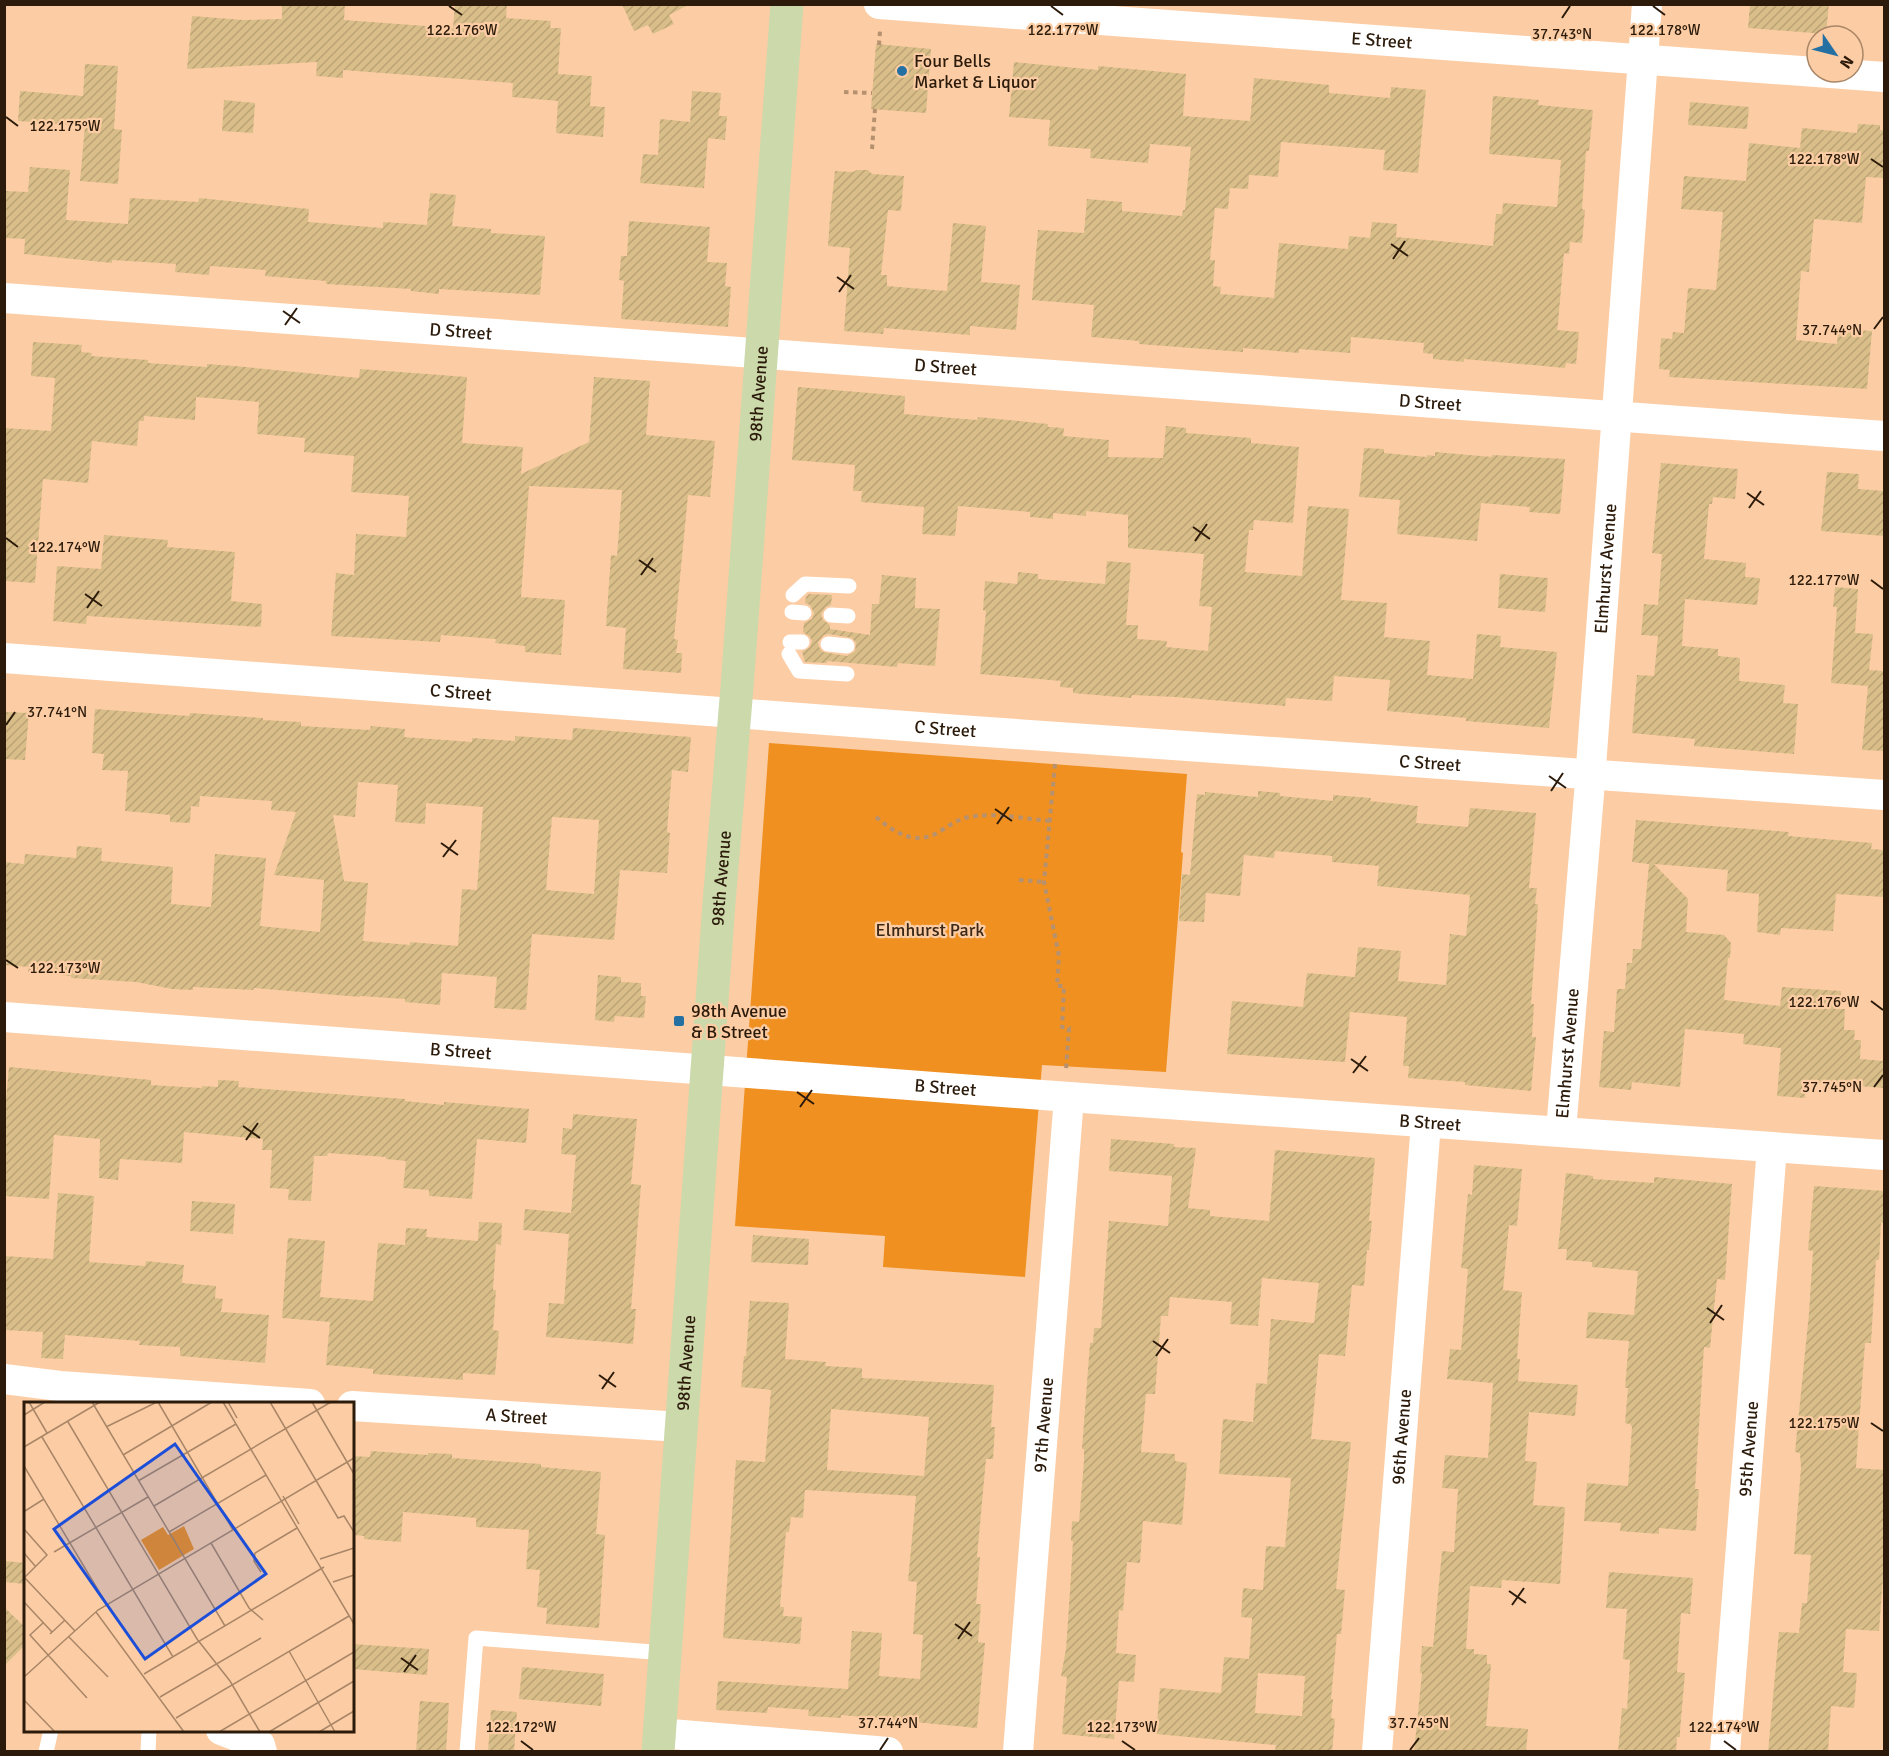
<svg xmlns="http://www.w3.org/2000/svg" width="1889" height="1756" font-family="Signika,sans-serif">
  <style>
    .park { fill: #ef9021 }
    .building { fill: url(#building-hatch); fill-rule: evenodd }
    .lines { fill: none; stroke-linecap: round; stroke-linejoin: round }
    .path { stroke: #b69170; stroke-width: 4; stroke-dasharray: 4.5 4.5; stroke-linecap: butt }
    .service { stroke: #fff; stroke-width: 15 }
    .minor { stroke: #fff; stroke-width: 30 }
    .primary { stroke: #cbd9ab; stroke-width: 33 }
    .ticks { fill: none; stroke: #2c1b0b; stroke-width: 2 }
    .poi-dot { fill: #2570a3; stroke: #fccda4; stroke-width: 2 }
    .labels { text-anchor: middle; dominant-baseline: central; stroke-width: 4.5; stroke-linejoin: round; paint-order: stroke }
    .street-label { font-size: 18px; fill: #2c1b0b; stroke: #fccda4 }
    .poi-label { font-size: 18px; fill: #2c1b0b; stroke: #fccda4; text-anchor: start }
    .park-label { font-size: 18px; fill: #3a2716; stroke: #fccda4 }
    .inset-road { fill: none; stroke: #a98667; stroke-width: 1.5 }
    .view { fill: #1d4ed8; fill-opacity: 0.15; stroke: #1d4ed8; stroke-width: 3 }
    .inset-edge { fill: none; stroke: #2c1b0b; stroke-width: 3 }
    .ticks-label { font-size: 15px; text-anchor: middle; fill: #2c1b0b; stroke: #fccda4; stroke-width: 4.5; stroke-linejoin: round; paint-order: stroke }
  </style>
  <defs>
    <pattern id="building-hatch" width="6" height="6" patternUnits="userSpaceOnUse" patternTransform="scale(1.5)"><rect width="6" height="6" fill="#dabe89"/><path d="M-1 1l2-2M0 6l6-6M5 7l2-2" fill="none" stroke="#bba375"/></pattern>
  </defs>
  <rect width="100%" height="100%" fill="#fccda4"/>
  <path class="park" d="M769 743 1187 774 1181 852 1183 853 1166 1072 1042 1065 1025 1277 883 1267 885 1236 735 1226Z"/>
  <path class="building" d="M282 4H345L344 20 453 28 455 4H507L506 18 551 21 550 28H561L558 74 592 76 590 106 605 107 603 137 556 133 558 101 512 97 513 83 343 70V78L316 76 317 62 187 69 192 16 243 20 282 19Z
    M622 4H690L669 15 674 24 653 34 648 25 634 31Z
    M1750 4H1829L1826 34 1748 28Z
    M876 44 931 49 926 113 871 109Z
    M1014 62 1098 70V66L1186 74 1183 116 1250 121 1254 78 1329 85V93L1390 98 1391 87 1426 90 1418 173 1383 170 1385 150 1281 142 1278 177 1249 175 1248 189 1230 188 1228 209 1215 208 1210 260H1215L1213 286 1221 287 1220 294 1274 298 1279 243 1348 249 1349 236 1370 238 1372 222 1397 224 1396 237 1493 246 1496 214H1502L1503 203 1557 207 1561 160 1489 154 1493 96 1539 100 1538 105 1593 110 1589 151H1586L1582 209 1585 210 1582 243 1570 242 1569 254 1564 253 1558 324 1557 330 1579 332 1576 364 1566 363 1565 368 1464 359V362L1433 359V354L1423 353 1424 343 1351 337 1350 353 1299 349V353L1243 348V352L1139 344V341L1091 337 1094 305 1032 300 1038 230 1084 233 1087 199 1122 202V211L1182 216 1183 210H1185L1191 147 1150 144 1148 163 1090 158 1091 149 1048 146 1050 120 1009 117Z
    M85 64 118 66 114 129 122 130 118 184 80 181 85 126 18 121 20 91 83 96Z
    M692 91 721 93 719 116H727L725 140 708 138 704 188 640 183 643 154 658 155 660 119 690 122Z
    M224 100 255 103 253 133 222 131Z
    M1690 102 1749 107 1747 129 1688 125Z
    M1858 124 1880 125V130H1884V178L1866 177 1862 223 1814 219 1809 272 1801 271 1796 340 1837 344 1838 329 1872 331 1867 389 1669 377 1670 370 1659 369 1661 338 1672 339 1673 332 1684 333 1688 288 1716 290 1723 212 1681 209 1684 176 1746 181 1749 143 1800 148 1802 128 1857 133Z
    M30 167 70 170 66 220 128 224 130 198 198 202 199 198 309 209 308 222 383 228V222L427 225 430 193 456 195 452 226 491 229V233L545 236 540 295 439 289V294L411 291V289L326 284V281L265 276 266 270 210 266 209 275 175 272 176 264 112 260V263L24 254 25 239 4 238V191L28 192Z
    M857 170H868L872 174 904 176 901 211 888 210 881 275H887V286L947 291 953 223 986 226 981 282 1020 285 1016 330 970 326V335L884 328 883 334 844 331 850 248 828 246 830 217 835 171 853 172Z
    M629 221 710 227 707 262 727 263 725 286 731 287 728 327 621 319 624 281 619 280 621 256H627Z
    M33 342 82 345 81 352 92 353 91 356 148 360V363L207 367V364L234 366 359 378 360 369 467 377 462 443 523 447 521 474 589 442 594 377 650 381 646 435 715 441 710 497 688 495 674 639 678 640 676 653H682L681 673 623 669 626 628 606 626 611 555 617 556 622 490 529 486 521 597 565 600 561 655 525 652V646L495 643 496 639 441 635 440 642 331 636 336 573 354 575 356 534 406 537 409 496 351 492 354 456 304 452 305 438 257 434 259 402 196 397 195 420 144 416V421H139L137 446 92 441 88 483 43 479 35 583 4 581V428L51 431 55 378 31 376Z
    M798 387 905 396 904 414 977 420 978 417 1048 424V427L1064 428 1063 436 1109 440 1108 457 1163 458 1166 426 1186 428V433L1251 438V443L1299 447 1293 523 1254 520 1253 530H1249L1245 572 1302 576 1308 506 1349 509 1341 600 1387 603 1384 637 1430 641 1427 675 1473 679 1477 634 1501 636 1500 647 1557 652 1549 728 1466 721V718L1387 711 1390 680 1334 676 1332 701 1286 698 1285 706 1175 697 1132 695 1131 698 1073 693V688L1060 687 1061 681 980 674 986 611 983 610 985 581 1017 584 1018 572 1038 574V579L1105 584 1107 561 1131 563 1126 625H1138L1137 639 1167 641 1166 647 1208 651 1212 607 1199 606 1204 554 1128 548V515L1086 511V516L1053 513V519L1030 517V512L958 506 955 536 922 534 924 507 861 502 862 491H853L855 465 792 460Z
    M1364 448 1384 449V453L1427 457V455L1435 456V452L1492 457V455L1565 459 1560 514 1529 512 1530 507 1481 503 1477 541 1397 534 1400 500 1359 497Z
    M1661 463 1738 469 1735 499 1713 497 1712 504H1709L1704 559 1746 563 1745 577 1760 578 1757 605 1685 599 1682 646 1718 649V656L1740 658 1739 681 1785 685 1783 703 1798 704 1794 754 1694 746 1695 739 1632 733 1637 675 1654 676 1658 636 1641 635 1644 604 1658 605 1662 554 1652 553Z
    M1827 472 1859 474 1858 489 1884 491V536L1821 531Z
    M104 535 168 540 167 547 235 552 231 601 262 604 261 627 87 616 86 624 53 621 57 566 101 569Z
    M1500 574 1548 578 1545 612 1498 608Z
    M882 575 916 578 915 608 940 609 935 666 898 663 897 667 827 661V663L805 662 802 652 810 647 812 641 810 637 803 632 804 623 812 619 814 613 810 605 805 603 806 597 809 594 832 595 831 605 826 607 821 614 823 620 830 625V629L870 635 872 604H879ZM829 634 852 638 856 643 855 651 847 656 823 652 819 647 818 642 824 635Z
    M1835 587 1858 589 1855 633 1873 634 1869 670 1884 671V751L1862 750 1868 686 1831 683 1837 607H1833Z
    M95 709 189 716 190 713 263 718V720L301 722V726L370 730 371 726 405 729 404 737 472 742V738L515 741V736L572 740 573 728 691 737 688 772 672 770 667 832 670 833 667 873 620 870 614 940 532 934 526 1010 494 1008 497 977 442 973 440 1005 405 1002V999L360 996V997L254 988 253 990 193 987V990L172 989 136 982 71 978V976L28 972 29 967 4 965V862L24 864 25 854 76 858 77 846 102 848 101 861 173 867 171 904 211 907 215 854 266 858 260 926 320 932 324 880 274 875 296 812 271 810 272 801 200 796 199 807 191 806 190 823 170 822V815L125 811 128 771 102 770 104 754 92 753ZM358 782 398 785 395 822 425 824 426 803 483 807 477 890 462 889 458 946 410 942V945L363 941 368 883 344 881 333 815 355 817ZM552 817 599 820 594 894 546 890Z
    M4 712 29 713 25 760 4 759Z
    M1258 791 1280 793V796L1333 801V795L1371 798 1370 801 1418 806 1416 823 1468 827 1470 808 1536 813 1529 888H1537L1535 904H1538L1531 1004H1534L1532 1037H1536L1531 1091 1465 1085V1082L1408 1078 1409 1066H1403L1407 1017 1350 1012 1345 1062 1227 1054 1232 1001 1303 1007 1307 973 1355 977 1358 947 1401 951 1398 981 1446 985 1450 934 1466 936 1470 895 1377 886 1379 866 1332 862V856L1275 851 1274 858 1244 855 1240 896 1206 893 1204 922 1179 921 1182 874 1190 875 1197 794 1205 795V792L1258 797Z
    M1636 820 1789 832 1788 836 1872 843 1871 849 1884 850V897L1836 894 1833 931 1781 928 1780 935 1757 932 1759 894 1726 891 1728 870 1654 864 1688 899 1686 932 1724 935 1731 943 1730 958H1728L1724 1000 1780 1006 1782 987 1841 991 1840 1009H1845L1844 1030H1855L1854 1040H1861L1860 1059 1884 1061V1088L1806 1082 1805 1098 1777 1096 1781 1048 1743 1044 1744 1034 1685 1029 1680 1087 1632 1082 1631 1090 1599 1087 1604 1031 1614 1032 1617 989H1625L1627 963H1632L1633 949H1641L1649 864 1632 862Z
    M598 975 621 977V982L641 983V996H646L644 1018 615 1016 614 1022 595 1020Z
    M9 1067 151 1080V1085L202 1088V1086L218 1087V1080L239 1081 238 1087 405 1099V1101L444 1105V1102L529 1109 526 1143 477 1139 472 1199 429 1196V1190L403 1188 406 1161 386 1159V1157L328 1153 327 1156H314L311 1201 288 1200 289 1189 270 1188 272 1150H262L263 1139 184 1132 182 1163 120 1159 118 1180 99 1178 100 1139 54 1135 49 1199 4 1196V1121Z
    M573 1114 637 1119 631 1184 641 1185 631 1309H636L633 1344 546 1337 549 1303 564 1304 569 1234 523 1230 525 1209 571 1213 576 1155 561 1154 563 1128 572 1129Z
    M1111 1139 1174 1144V1147L1196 1148 1188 1208 1210 1210V1216L1269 1221 1275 1150 1375 1158 1369 1221H1372L1369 1250H1367L1364 1286 1352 1285 1345 1356 1319 1354 1311 1439 1351 1442 1336 1589 1345 1590 1341 1634H1337L1331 1699H1333L1331 1718 1335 1719 1332 1752 1275 1751 1276 1745 1156 1734 1160 1688 1221 1693 1224 1657 1249 1659 1252 1618 1241 1617 1243 1588 1263 1590 1266 1546 1285 1547 1291 1478 1219 1474 1223 1419 1253 1422 1256 1383 1267 1384 1271 1319 1314 1323 1319 1283 1262 1278 1258 1326 1230 1324 1232 1302 1170 1297 1168 1316H1161L1155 1394H1146L1141 1452 1175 1454V1461L1187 1463 1182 1525 1143 1521 1140 1563 1127 1562 1123 1611 1119 1610 1116 1653 1136 1655 1134 1682 1119 1681 1114 1739 1062 1734 1067 1677 1061 1676 1066 1649 1070 1591 1073 1541H1071L1072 1521 1079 1522 1084 1461V1449H1082L1090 1343H1093L1094 1328H1101L1109 1221 1168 1226 1172 1176 1109 1171ZM1258 1673 1305 1676 1302 1716 1255 1713Z
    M1474 1165 1522 1169 1517 1226 1509 1225 1503 1290 1522 1292 1517 1359H1520L1518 1381 1578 1385 1575 1416 1529 1412 1525 1461 1537 1462 1533 1505 1565 1507 1560 1584 1502 1580 1501 1588 1470 1586 1466 1649H1474V1654L1487 1655V1664H1491L1486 1726 1528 1729 1526 1752H1414L1422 1673H1420L1422 1646 1433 1647 1442 1551 1454 1552 1458 1489 1442 1488 1445 1455 1488 1458 1493 1383 1447 1379 1450 1349 1461 1350 1468 1269 1461 1268 1468 1194 1472 1195Z
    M1566 1173 1593 1176V1179L1654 1183V1177L1732 1184 1725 1280 1717 1279 1710 1348 1704 1347 1695 1489H1699L1696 1531 1659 1528V1534L1620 1531 1621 1523 1584 1521 1587 1483 1628 1486 1632 1427 1630 1424 1625 1423 1628 1388H1625L1629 1341 1586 1338 1588 1312 1634 1315 1638 1271 1592 1267V1262L1566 1260 1567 1249H1558Z
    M1814 1186 1884 1191V1223L1881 1222 1879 1260H1876L1871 1343H1865L1856 1468 1884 1470V1564L1879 1631 1846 1629 1843 1672 1857 1673 1854 1708 1831 1706 1828 1752H1768L1779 1632 1799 1633 1802 1603H1807L1811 1555 1794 1554 1801 1468 1800 1453 1795 1452 1809 1313 1813 1251 1808 1250Z
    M58 1193 94 1196 89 1262 145 1266 146 1261 184 1265 182 1283 216 1286 215 1298 223 1299 221 1312 269 1315 265 1363 180 1356V1347L139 1345 140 1341 65 1335 63 1359 41 1358 43 1332 4 1330V1256L53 1259Z
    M192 1201 235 1204 233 1234 190 1231Z
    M479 1222 502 1223 501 1245 496 1244 493 1290H496L493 1330 499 1331 495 1375 463 1373V1380L373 1374V1369L326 1365 330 1322 282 1318 288 1238 325 1241 320 1297 373 1301 378 1243 405 1245 406 1228 427 1229 426 1237 478 1241Z
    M753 1235 809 1239 808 1265 751 1262Z
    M750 1301 789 1303 785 1359 826 1362 825 1366 862 1368V1378L994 1385 991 1427H995L993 1459H986L977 1557H980L976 1604H981L978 1642 985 1643 977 1728 841 1715V1718L808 1716 809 1710 768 1707 767 1713 716 1710 718 1681 848 1689 852 1631 882 1633 879 1676 920 1679 923 1635 913 1634 917 1582 908 1581 916 1496 805 1490 803 1518 791 1517 789 1532H786L780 1607H784L783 1616 802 1617 800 1644 723 1638 736 1460 765 1462 771 1390 741 1387 744 1356H746ZM831 1409 929 1417 924 1476 827 1470Z
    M371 1451 428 1455V1453L452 1454V1458L541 1464V1467L601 1472 596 1534 605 1535 599 1628 546 1624 547 1608 537 1607 540 1570 526 1569 529 1530 476 1527V1518L403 1512 401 1542 364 1539V1536L352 1535V1456L370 1457Z
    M4 1561 26 1563V1584L4 1582Z
    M1609 1572 1693 1578 1690 1614 1681 1613 1677 1672 1685 1673 1680 1731V1737H1677L1676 1752H1618L1622 1708 1627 1709 1630 1660 1623 1659 1627 1609 1606 1608Z
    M4 1607 26 1628V1644L4 1666Z
    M352 1644 429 1649 427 1675 352 1669Z
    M522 1667 604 1674 601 1706 519 1699Z
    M420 1701 449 1703 446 1752H416Z
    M491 1710 517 1712 514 1752H488Z"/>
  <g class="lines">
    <path class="path" d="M879 45 880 31
      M844 92 872 93
      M872 149 875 109
      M1055 764 1044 882 1059 956 1057 986H1064L1062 1027 1069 1028 1066 1070
      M876 817C896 834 917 847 942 830 953 823 962 817 976 816 999 813 1026 819 1050 821
      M1019 880 1044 882"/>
    <path class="service" d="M793 595 805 584 849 586
      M792 612 804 613
      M831 615 848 616
      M790 642H802
      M828 644 847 646
      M789 654 799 671 847 674
      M46 1752 51 1730
      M148 1752 149 1730
      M467 1752 476 1638 665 1653"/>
    <g class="minor">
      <path id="s1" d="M879 4 1884 77"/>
      <path id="s2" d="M4 298 1884 436"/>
      <path id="s3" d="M4 658 959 730 1884 795"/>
      <path id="s4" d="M4 1017 1069 1097 1884 1155"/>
      <path id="s5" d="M1561 1131 1589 794 1647 4"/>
      <path d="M4 1379 60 1386 310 1404"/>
      <path id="s6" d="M352 1406 681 1427"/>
      <path d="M221 1730 260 1745 262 1752"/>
      <path d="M659 1733 888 1752"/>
      <path id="s7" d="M1018 1752 1069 1097"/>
      <path id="s8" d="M1377 1752 1426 1123"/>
      <path id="s9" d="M1725 1752 1772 1147"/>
    </g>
    <path class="primary" id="s10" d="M658 1752 719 903 737 687 787 4"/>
  </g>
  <path class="ticks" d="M449 6 462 15M1051 6 1063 15M1653 6 1665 15M1562 18 1570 6M6 117 18 126M1871 159 1883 167M1391 244 1408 256M1393 259 1405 241M837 277 854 289M839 292 851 275M283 311 300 323M285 325 297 308M1874 329 1883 317M1747 493 1764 505M1749 508 1761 491M1193 527 1210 539M6 538 18 547M1195 541 1207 524M639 560 656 572M641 575 653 558M1871 580 1883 589M85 594 102 606M87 608 99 591M6 725 15 712M1549 776 1566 788M1551 791 1563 773M995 809 1012 821M997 824 1009 807M441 843 458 855M443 857 456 840M6 960 18 968M1871 1001 1883 1010M1351 1059 1368 1071M1353 1073 1366 1056M1874 1087 1883 1075M797 1092 814 1104M800 1107 812 1090M243 1126 260 1138M246 1140 258 1123M1707 1308 1724 1320M1710 1323 1722 1305M1153 1341 1170 1353M1156 1356 1168 1339M599 1375 616 1387M602 1389 614 1372M1871 1423 1883 1431M1509 1591 1526 1603M1512 1605 1524 1588M955 1624 972 1636M958 1639 970 1622M401 1658 418 1670M404 1672 416 1655M521 1741 533 1750M1122 1741 1135 1750M1724 1741 1736 1750M880 1750 888 1738M1410 1750 1419 1738"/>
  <g class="poi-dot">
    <circle cx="902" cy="71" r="6"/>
    <rect x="673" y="1015" width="12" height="12" rx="3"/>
  </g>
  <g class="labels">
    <g class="street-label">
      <text stroke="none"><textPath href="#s1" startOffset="504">E Street</textPath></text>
      <text stroke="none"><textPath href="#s2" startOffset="458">D Street</textPath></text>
      <text stroke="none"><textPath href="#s2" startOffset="944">D Street</textPath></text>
      <text stroke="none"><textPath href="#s10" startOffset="1362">98th Avenue</textPath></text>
      <text stroke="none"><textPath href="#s2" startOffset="1430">D Street</textPath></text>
      <text stroke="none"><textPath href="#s5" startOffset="564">Elmhurst Avenue</textPath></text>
      <text stroke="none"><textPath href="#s3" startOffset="458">C Street</textPath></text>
      <text stroke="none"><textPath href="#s3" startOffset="944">C Street</textPath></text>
      <text stroke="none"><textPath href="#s3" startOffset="1430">C Street</textPath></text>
      <text stroke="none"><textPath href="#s10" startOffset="876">98th Avenue</textPath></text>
      <text stroke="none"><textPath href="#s4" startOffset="458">B Street</textPath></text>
      <text stroke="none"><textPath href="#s5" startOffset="78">Elmhurst Avenue</textPath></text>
      <text stroke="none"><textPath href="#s4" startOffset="944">B Street</textPath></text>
      <text stroke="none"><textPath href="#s4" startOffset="1430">B Street</textPath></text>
      <text stroke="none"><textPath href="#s10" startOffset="390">98th Avenue</textPath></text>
      <text stroke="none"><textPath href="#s6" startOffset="165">A Street</textPath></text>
      <text stroke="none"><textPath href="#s7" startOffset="328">97th Avenue</textPath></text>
      <text stroke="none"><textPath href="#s8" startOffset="316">96th Avenue</textPath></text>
      <text stroke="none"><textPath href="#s9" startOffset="304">95th Avenue</textPath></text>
    </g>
    <g class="poi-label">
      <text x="914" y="61">Four Bells<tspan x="914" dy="21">Market &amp; Liquor</tspan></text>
      <text x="691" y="1011">98th Avenue<tspan x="691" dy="21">&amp; B Street</tspan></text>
    </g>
    <g class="park-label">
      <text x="930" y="930">Elmhurst Park</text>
    </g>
  </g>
  <g transform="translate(24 1402)">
    <rect width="330" height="330" fill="#fccda4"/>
    <path d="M160 124 170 147 135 168 117 138 139 125 144 133Z" fill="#ef9021"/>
    <path class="inset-road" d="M5 0 23 31M68 0 201 224M134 0 209 128M199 0 330 222M204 0 213 16M246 0 314 116 320 114 330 130M288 0 330 72M0 13 21 0M44 20 173 237 206 279 236 330M82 25 133 0M18 35 149 255M0 45 76 0M99 53 188 0M0 64 83 203M114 79 212 22M259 94 275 122M130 104 307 0M1 109 20 97M0 127 23 153 0 176M145 130 242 73M187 141 225 206 239 218M30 150 124 95M0 151 12 165M296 157 330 146M237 170 230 159 231 151 273 126M0 175 51 229M309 180 330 173M0 200 28 230M72 210 160 330M19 221 6 233 63 296M26 232 41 218M45 235 84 275M265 249 311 330M120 272 300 165M0 275 74 208 330 56M136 295 237 236M0 298 31 330M152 316 325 214M195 330 330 250M245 330 330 279M295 330 330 309"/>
    <path class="view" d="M151 42 242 172 121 257 30 127Z"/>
    <rect width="330" height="330" class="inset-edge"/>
  </g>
  <g class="ticks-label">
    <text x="462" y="35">122.176°W</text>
    <text x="1063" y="35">122.177°W</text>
    <text x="1665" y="35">122.178°W</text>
    <text x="1562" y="39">37.743°N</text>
    <text x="65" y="131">122.175°W</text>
    <text x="1824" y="164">122.178°W</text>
    <text x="1832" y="335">37.744°N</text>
    <text x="65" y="552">122.174°W</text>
    <text x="1824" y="585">122.177°W</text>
    <text x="57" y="717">37.741°N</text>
    <text x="65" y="973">122.173°W</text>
    <text x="1824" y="1007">122.176°W</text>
    <text x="1832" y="1092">37.745°N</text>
    <text x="1824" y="1428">122.175°W</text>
    <text x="888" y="1728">37.744°N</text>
    <text x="1419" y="1728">37.745°N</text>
    <text x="521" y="1732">122.172°W</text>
    <text x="1122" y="1732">122.173°W</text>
    <text x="1724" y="1732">122.174°W</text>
  </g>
  <rect width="1889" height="1756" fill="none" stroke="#2c1b0b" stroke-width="12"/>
  <g transform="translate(1835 54) rotate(125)"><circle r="28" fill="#fccda4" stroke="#a98667" stroke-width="1.5"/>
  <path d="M0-4.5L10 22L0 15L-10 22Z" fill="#2570a3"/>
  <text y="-9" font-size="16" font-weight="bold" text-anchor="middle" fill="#2c1b0b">N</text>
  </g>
</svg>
